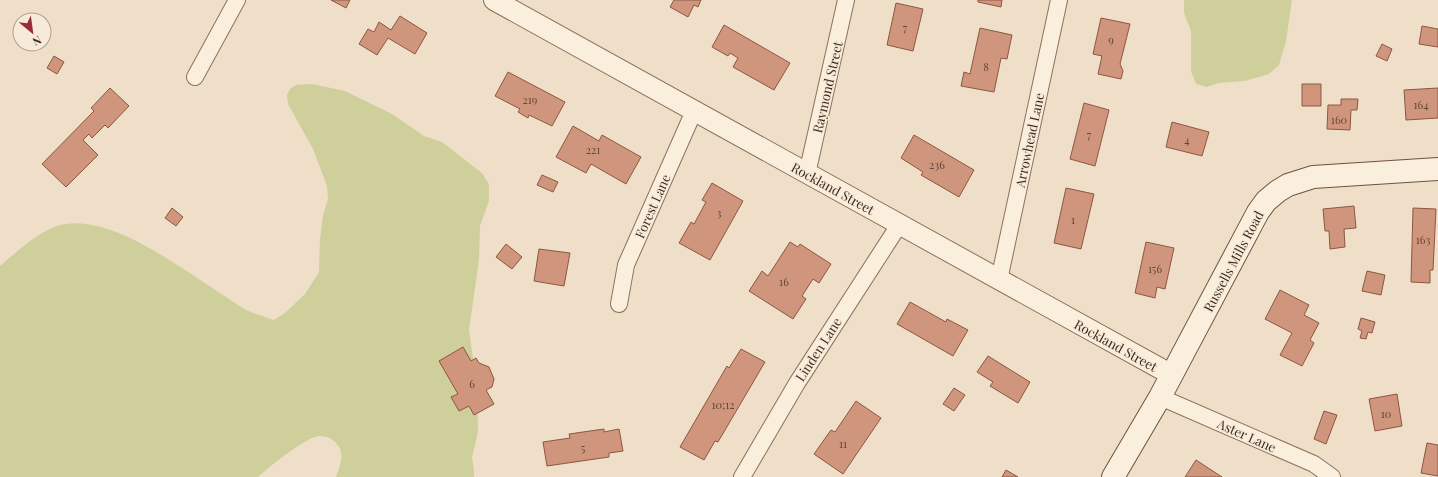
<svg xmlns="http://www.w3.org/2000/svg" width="1438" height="477" font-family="'Playfair Display',serif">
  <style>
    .green { fill: #cfcf9b }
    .building { fill: #cf967d; stroke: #8d5641 }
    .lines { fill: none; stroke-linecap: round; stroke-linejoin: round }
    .minor-casing { stroke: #8d705c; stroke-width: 18 }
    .tertiary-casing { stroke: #8d705c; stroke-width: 22 }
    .secondary-casing { stroke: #6f513f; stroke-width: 24 }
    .minor { stroke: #faeedc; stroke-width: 16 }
    .tertiary { stroke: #faeedc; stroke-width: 20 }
    .secondary { stroke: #faeedc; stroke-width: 22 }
    .labels { text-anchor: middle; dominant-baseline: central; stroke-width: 3; stroke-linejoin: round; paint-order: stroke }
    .number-label { font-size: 11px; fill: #624637 }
    .street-label { font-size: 13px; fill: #3d2b20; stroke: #f7ead8 }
  </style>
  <rect width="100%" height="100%" fill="#f0dfc8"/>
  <path class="green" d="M1184 0H1292L1286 41 1279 65 1269 74 1245 81 1218 83 1207 87 1196 84 1191 71V31L1184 13Z
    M312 84 345 91 392 114 424 136 442 142 482 173 489 184V201L480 226 479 260 469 330 477 387 478 432 472 458 474 470V477H336C340 465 346 453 336 443 331 438 327 436 319 436 306 437 269 467 258 477H0V266C15 253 38 232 57 226 108 210 183 270 226 297 232 301 239 306 246 310 255 314 265 317 274 320L286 312 305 294 319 272 320 239 323 215 328 199 327 186 313 149 288 104 287 95 290 89 296 85Z"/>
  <path class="building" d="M331 0H350L346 8Z
    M674 0H701L698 7 694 5 688 17 670 7Z
    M978 0H1002L1001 7 978 2Z
    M896 3 923 9 913 51 887 45Z
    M400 16 427 33 415 54 388 38 377 55 359 44 368 29 374 32 379 22 391 30Z
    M1101 18 1130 24 1120 64 1123 71 1121 79 1098 74 1102 56 1093 54Z
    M724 25 790 63 774 90 733 67 738 58 730 53 728 56 712 47Z
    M1422 26 1438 29V47L1419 44Z
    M980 28 1012 35 1007 59 1001 58 994 92 961 86 964 72 970 74Z
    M1382 44 1392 49 1387 61 1376 56Z
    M54 56 64 62 57 74 47 68Z
    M508 72 565 102 552 126 529 115 528 118 518 112 520 109 495 96Z
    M1302 84H1321V106H1302Z
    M110 88 129 106 108 128 105 125 92 138 89 134 83 140 98 155 66 187 42 164 94 111 91 108Z
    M1438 88V118L1406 120 1404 90Z
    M1341 99H1358L1357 110H1351L1350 130 1327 129 1328 105H1341Z
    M1084 103 1109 110 1095 166 1070 159Z
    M1172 122 1209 132 1202 156 1166 147Z
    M573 126 599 141 602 135 641 157 626 184 591 164 586 173 556 157Z
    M914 135 974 170 959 197 921 175 923 172 901 158Z
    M542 175 558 182 553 192 537 185Z
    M712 183 743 201 710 260 679 243 691 222 694 224 706 202 702 200Z
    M1066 188 1094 194 1081 249 1054 243Z
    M1354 206 1356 228 1344 229 1345 247 1330 249 1329 231H1325L1323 209Z
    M172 208 183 217 176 226 165 218Z
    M1413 208 1436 209 1433 270H1430V283L1411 282Z
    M790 242 798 247 800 244 831 264 819 283 813 279 802 296 806 299 793 319 749 291 762 271 768 276Z
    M1146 242 1174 248 1165 289 1157 287 1155 298 1135 293Z
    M506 244 522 257 512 269 496 257Z
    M539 249 570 253 564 286 534 281Z
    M1367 271 1385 275 1381 295 1362 291Z
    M1280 290 1309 305 1304 315 1319 323 1310 340 1314 343 1302 366 1280 355 1292 333 1265 319Z
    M910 302 946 322 947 319 968 330 953 356 897 324Z
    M1361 318 1375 322 1372 333 1368 332 1366 339 1360 338 1362 331 1358 329Z
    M463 347 471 361 476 358 479 363 489 367 494 379 492 387 486 390 494 404 474 415 469 406 459 411 451 397 458 394 439 361Z
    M741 349 765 362 718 442 715 441 704 460 680 447 727 366 729 368Z
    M988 356 1030 382 1018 403 990 386 993 382 977 372Z
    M954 388 965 395 954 411 943 404Z
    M1397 394 1402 426 1375 431 1369 399Z
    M856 401 881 418 843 474 814 454 831 430 835 432Z
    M1324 411 1337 415 1326 444 1314 439Z
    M604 429V432L619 429 623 451 609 453V457L547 466 543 442 570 438 569 434Z
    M1427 443 1438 445V476L1421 473Z
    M1196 460 1222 477H1185Z
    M1006 470 1018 477H1002Z"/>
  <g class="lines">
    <defs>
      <path id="minor" d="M195 77 237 0
        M807 174 846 0
        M999 280 1059 0
        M619 304 626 265 694 111
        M1160 397 1314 464 1332 477
        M742 477 797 383 899 225"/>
      <path id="tertiary" d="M494 0 1172 375"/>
      <path id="secondary" d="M1113 477 1160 397 1258 212 1266 201 1278 191 1288 185 1313 177 1438 169"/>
    </defs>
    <use href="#minor" class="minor-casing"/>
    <use href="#tertiary" class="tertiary-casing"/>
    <use href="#secondary" class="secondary-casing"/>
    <use href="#minor" class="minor"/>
    <use href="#tertiary" class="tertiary"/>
    <use href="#secondary" class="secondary"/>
  </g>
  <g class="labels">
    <g class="number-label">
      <text x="905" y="27">7</text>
      <text x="1111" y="39">9</text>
      <text x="986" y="66">8</text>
      <text x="530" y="99">219</text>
      <text x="1421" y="104">164</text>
      <text x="1339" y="119">160</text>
      <text x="1089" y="134">7</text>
      <text x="1187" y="139">4</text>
      <text x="593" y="149">221</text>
      <text x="937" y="164">236</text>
      <text x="719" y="212">3</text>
      <text x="1073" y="219">1</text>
      <text x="1423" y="239">163</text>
      <text x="1155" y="268">156</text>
      <text x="784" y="281">16</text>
      <text x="472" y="383">6</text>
      <text x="723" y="404">10;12</text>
      <text x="1386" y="413">10</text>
      <text x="843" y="443">11</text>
      <text x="583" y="447">5</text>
    </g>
    <g class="street-label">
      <text transform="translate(827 87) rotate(-77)">Raymond Street</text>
      <text transform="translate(1029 140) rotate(-78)">Arrowhead Lane</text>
      <text transform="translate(833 188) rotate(29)">Rockland Street</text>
      <text transform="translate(652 206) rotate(-66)">Forest Lane</text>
      <text transform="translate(1233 261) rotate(-62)">Russells Mills Road</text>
      <text transform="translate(1116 345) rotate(29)">Rockland Street</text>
      <text transform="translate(818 349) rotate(-57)">Linden Lane</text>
      <text transform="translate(1247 435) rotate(24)">Aster Lane</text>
    </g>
  </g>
  <g transform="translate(32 32) rotate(151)"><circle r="19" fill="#f7ead8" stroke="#ad9e8e"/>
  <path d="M0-3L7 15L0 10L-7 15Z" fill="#9e2a38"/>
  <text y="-6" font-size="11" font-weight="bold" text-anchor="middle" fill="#3d2b20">N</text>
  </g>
</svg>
